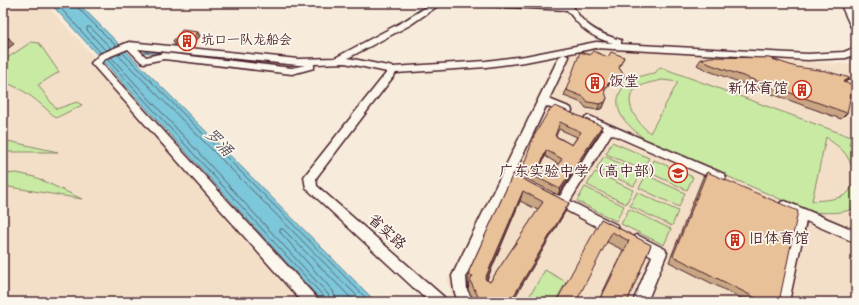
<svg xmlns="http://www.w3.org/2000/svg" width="859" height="305" font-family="'Gochi Hand','LXGW WenKai TC',sans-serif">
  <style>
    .built { fill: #f3dfc7 }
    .green { fill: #c8eaa3; stroke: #898467; fill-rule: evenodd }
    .water { fill: #7bc7d9; stroke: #678493 }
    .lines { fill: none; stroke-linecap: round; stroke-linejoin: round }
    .shore { stroke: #5e6271; stroke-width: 1 }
    .stream { stroke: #678493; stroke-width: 2 }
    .minor-casing { stroke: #4a1f2b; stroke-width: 3 }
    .tertiary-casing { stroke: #4a1f2b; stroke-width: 3 }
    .minor { fill: #fbf7ec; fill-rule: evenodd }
    .tertiary { fill: #fbf7ec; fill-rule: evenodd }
    .wall { fill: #c8a684; stroke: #4a1f2b; fill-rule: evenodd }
    .shaded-wall { fill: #a3876b; stroke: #4a1f2b }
    .building { fill: #e9c199; stroke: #4a1f2b; fill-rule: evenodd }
    .labels { text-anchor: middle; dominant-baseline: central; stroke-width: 3.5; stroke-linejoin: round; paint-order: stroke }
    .far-poi-label { font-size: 13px; fill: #4a1f2b; stroke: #fbf7ec; text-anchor: start }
    .poi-label { font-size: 15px; fill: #4a1f2b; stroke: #fbf7ec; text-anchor: start }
    .street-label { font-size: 15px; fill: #4a1f2b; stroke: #fbf7ec }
    .water-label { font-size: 16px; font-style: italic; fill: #59515f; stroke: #fbf7ec }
  </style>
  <rect width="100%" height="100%" fill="#f7ecdb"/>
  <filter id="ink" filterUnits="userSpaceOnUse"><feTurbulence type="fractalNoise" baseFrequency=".025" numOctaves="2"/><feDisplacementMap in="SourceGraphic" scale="8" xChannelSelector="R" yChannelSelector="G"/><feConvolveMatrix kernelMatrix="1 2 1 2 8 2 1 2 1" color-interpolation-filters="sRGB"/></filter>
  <g filter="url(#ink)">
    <path class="built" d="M3 3H45L95 58 89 63 300 302H3Z
      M599 47 856 65V302H455L447 281 559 51Z"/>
    <path class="green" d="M31 42 39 43 59 72 38 85 56 109 77 102 82 105 56 118C40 103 24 88 3 82V61Z
      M660 67 851 137 849 145 856 153V208C841 214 826 213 810 212L646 141C637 132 625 124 620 113 610 88 635 75 655 73ZM662 80 678 82 650 133C636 122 617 95 643 85 649 82 656 82 662 80ZM826 137C831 142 839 146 843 151 853 162 859 186 845 195 835 200 823 200 812 201Z
      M3 140 58 152H3Z
      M612 142 649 158 643 170 606 154Z
      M604 156 641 173 634 186 596 169Z
      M654 160 693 177 687 190 648 172Z
      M595 172 633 190 626 204 587 185Z
      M17 173 35 177 82 199 3 186V174Z
      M646 175 685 193 679 207 639 188Z
      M585 187 624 206 616 221 577 201Z
      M637 192 678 211 672 226 630 206Z
      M629 209 671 229 664 245 621 224Z
      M545 270 566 282 555 302H526Z"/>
    <path class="water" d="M50 3H78L376 302H323Z"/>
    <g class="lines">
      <path class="shore" d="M56 3 101 53
        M76 3 77 7 116 46
        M106 51 87 30V27H90L111 48
        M122 52 370 302
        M117 54 363 302
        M111 57 328 294 331 302
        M107 59 325 298 326 302
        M337 302 333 291 280 232V229H283L355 302"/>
      <path class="stream" d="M400 23 430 3
        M145 52 296 64"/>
      <defs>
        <path id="minor" d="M433 3H442L410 25 348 58 393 67 486 61 525 56 596 42 613 43C590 37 581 28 567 10L466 5 462 3 561 5 562 3C573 2 575 10 580 17 591 30 606 36 621 40V44L808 54 844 52 856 47V54L846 58 808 60 596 48 525 62 486 67 396 73 316 178 317 186 444 297 446 302H429L306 188 304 177 306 174 387 72 345 63 314 64V68L292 74 164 59 144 63 141 62 128 49 106 58 101 63 316 297 318 302H302L91 63 100 54 129 42 298 59 335 58 404 21ZM138 49 298 65H305L292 68 164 53 146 57Z
          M564 54 569 57 549 99 571 108 572 111 567 115 546 106 466 276 467 290 474 302H458L454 290 452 276 559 57Z
          M589 116 724 174 726 177 724 180H716L611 134 570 201 617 225 619 229 617 233 613 234 609 233 558 206 551 202 549 199 551 196 555 194 560 196 603 130 585 123 584 120 585 117Z
          M785 201 856 231V243L806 221 789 302H775L794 216 781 210 779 206 781 202Z
          M637 235 665 249 667 253 647 302H633L652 256 632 245 631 241 632 237Z"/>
        <path id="tertiary" d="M840 3H850L856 16V30L851 27Z"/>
      </defs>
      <use href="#minor" class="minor-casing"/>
      <use href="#tertiary" class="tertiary-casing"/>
      <use href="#minor" class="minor"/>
      <use href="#tertiary" class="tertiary"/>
    </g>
    <path class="wall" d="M200 36 191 47 175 45 173 41Z
      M590 55 608 57H624L619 68 624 75 622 81 620 85H609L604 91 603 108 597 110 586 108 582 103 564 96 566 90Z
      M701 59 846 83 847 113 841 119 706 70 697 65Z
      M555 106 602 126 600 132 558 195 521 176 522 170ZM559 129 577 137 572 145 556 136ZM545 156 558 164 550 175 539 170Z
      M707 172 780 297 783 302H749L669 262 703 177Z
      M513 174 569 203 565 212 512 302H475L468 290 469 284 468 283V280L469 271ZM520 201 538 210 490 282 487 280Z
      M601 219 651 245 627 302H598L623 250 607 242Z"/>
    <path class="shaded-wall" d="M198 32 200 36 191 47 189 43Z
      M9 38 14 44 3 52V42Z
      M850 78 844 84 843 82Z
      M612 79 609 85 601 95 604 89Z
      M607 98 603 108 597 110 600 104Z
      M602 126 600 132 558 195 560 189Z
      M546 150 545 156 537 175 539 169Z
      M523 191 520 201 483 288 485 279Z
      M569 203 565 212 512 302H510Z"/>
    <path class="building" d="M182 30 198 32 189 43 173 41Z
      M3 37 9 38 3 42Z
      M593 51 608 57 611 52 624 57 619 68 624 75 622 79H612L604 89 607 98 605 102 600 104 588 102 584 97 566 90 580 52 590 55Z
      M711 57 769 58 796 67 826 71 850 78 843 82 853 85 847 113 709 64 701 59Z
      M555 106 602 126 560 189 522 170 534 136 548 112ZM560 122 581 132 572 145 555 136ZM546 150 562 159 550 175 539 169Z
      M707 172 798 211 780 297 783 299V302H764L673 256Z
      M513 174 569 203 510 302H485L479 298 470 281 473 276 469 275V271ZM523 191 543 202 490 282 485 279Z
      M601 219 651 245 627 302H599L629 241 612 232 576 302H556Z"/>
  </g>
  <defs>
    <symbol id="building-ring" viewBox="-11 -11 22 22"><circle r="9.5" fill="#fbf7ec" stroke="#c8321e" stroke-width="1.5"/><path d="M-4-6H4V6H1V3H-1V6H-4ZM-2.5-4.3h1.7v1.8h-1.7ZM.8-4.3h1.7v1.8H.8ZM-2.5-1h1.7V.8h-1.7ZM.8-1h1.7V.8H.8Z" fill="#c8321e"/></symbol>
    <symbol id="school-ring" viewBox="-11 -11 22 22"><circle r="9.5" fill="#fbf7ec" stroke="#c8321e" stroke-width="1.5"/><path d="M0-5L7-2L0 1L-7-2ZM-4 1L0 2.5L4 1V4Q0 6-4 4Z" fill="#c8321e"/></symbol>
  </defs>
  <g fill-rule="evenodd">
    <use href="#building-ring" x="176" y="30" width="22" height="22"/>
    <use href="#building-ring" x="584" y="72" width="22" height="22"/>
    <use href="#building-ring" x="791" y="79" width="22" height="22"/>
    <use href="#school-ring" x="667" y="162" width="22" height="22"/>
    <use href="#building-ring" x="724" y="229" width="22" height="22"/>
  </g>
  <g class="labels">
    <g class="far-poi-label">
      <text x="201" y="41">坑口一队龙船会</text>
    </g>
    <g class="poi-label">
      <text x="609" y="83">饭堂</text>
      <text x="788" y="90" text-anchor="end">新体育馆</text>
      <text x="664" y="173" text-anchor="end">广东实验中学（高中部）</text>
      <text x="749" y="240">旧体育馆</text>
    </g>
    <g class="street-label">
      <text transform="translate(386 233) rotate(42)">省实路</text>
    </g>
    <g class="water-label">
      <text transform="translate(217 144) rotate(46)">罗涌</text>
    </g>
  </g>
  <rect width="859" height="305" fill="none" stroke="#fbf7ec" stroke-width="16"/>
  <rect x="8" y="8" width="843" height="289" fill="none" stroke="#4a1f2b" stroke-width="1.5" filter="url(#ink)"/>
</svg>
